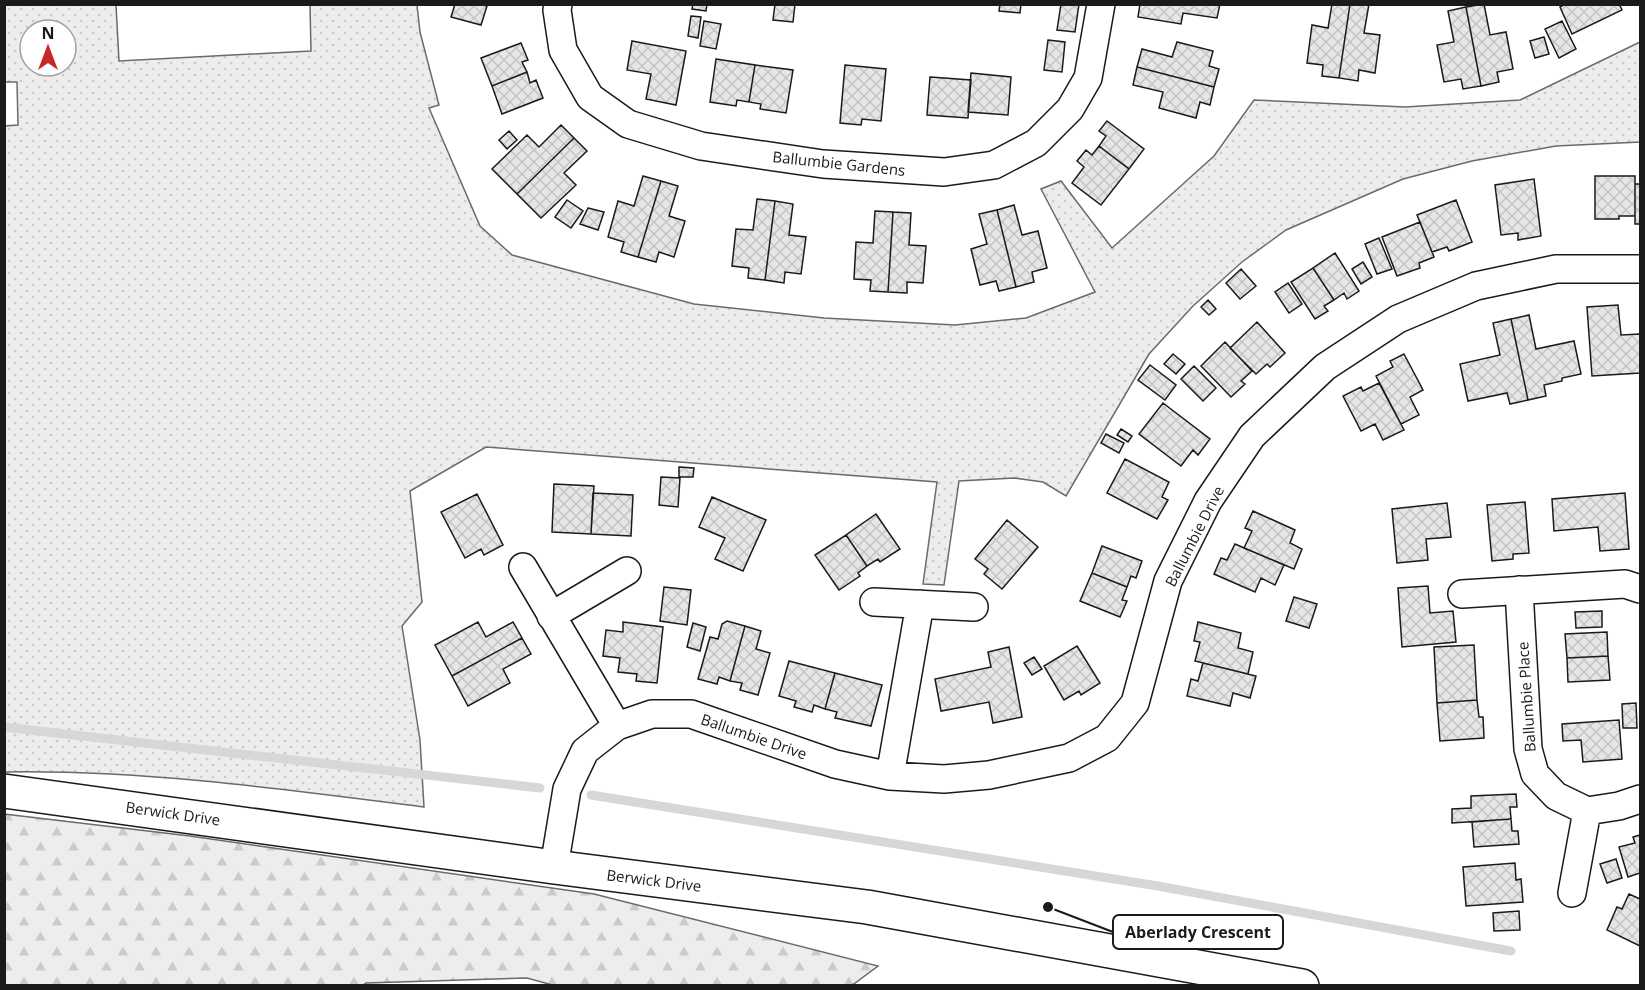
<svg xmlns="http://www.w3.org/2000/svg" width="1645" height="990" font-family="'Open Sans',sans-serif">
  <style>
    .grass { fill: url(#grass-dots); stroke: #6a6a6a; stroke-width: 1.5; fill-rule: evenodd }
    .forest { fill: url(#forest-firs); stroke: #6a6a6a; stroke-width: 1.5 }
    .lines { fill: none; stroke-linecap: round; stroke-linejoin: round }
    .stream { stroke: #d7d7d7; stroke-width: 9 }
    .building { fill: url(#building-cross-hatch); stroke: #1a1a1a; stroke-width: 1.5 }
    .street-casing { stroke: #1a1a1a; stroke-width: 30 }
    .secondary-casing { stroke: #1a1a1a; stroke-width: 36 }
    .street { stroke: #fff; stroke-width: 27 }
    .secondary { stroke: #fff; stroke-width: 33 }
    .labels { text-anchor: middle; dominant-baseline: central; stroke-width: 4.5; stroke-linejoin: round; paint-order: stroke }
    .street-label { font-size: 15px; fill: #1a1a1a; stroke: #fff }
    .leader { fill: none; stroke: #1a1a1a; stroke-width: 2 }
    .callout-dot { fill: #1a1a1a; stroke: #fff; stroke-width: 2 }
    .callout { fill: #fff; stroke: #1a1a1a; stroke-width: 2 }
    .callout-label { font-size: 16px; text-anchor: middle; font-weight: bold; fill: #1a1a1a }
  </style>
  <defs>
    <pattern id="grass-dots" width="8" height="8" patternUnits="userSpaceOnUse" patternTransform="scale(1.5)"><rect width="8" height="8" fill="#ededed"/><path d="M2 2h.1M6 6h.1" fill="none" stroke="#cbcbcb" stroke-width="1.8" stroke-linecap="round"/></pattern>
    <pattern id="forest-firs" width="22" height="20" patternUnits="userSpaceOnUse" patternTransform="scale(1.5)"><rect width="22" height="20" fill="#ededed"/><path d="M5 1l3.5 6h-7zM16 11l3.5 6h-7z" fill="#cbcbcb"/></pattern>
    <pattern id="building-cross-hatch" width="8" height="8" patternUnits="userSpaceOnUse" patternTransform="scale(1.5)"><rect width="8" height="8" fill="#e6e6e6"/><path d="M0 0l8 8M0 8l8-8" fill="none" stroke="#c5c5c5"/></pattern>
  </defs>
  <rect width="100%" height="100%" fill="#fff"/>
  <path class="grass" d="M5 4 116 5 119 61 311 51 310 5H417L420 32 439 105 429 108 480 226 512 255 694 304 824 318 955 325 1026 318 1095 292 1041 189 1061 181 1112 248 1214 156 1254 100 1405 107 1520 100 1640 42V142L1556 146 1472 161 1403 179 1286 230 1242 262 1193 306 1149 354 1066 496 1043 482 1014 478 959 481 944 585 923 584 937 482 486 447 410 491 422 602 402 626 420 740 424 807C284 789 145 770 5 772L4 126 18 125 17 82H5ZM30 30H66V66H30Z"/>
  <path class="forest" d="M4 814 190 836 594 894 878 966 851 986H556L527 978 366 983 362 986 5 985Z"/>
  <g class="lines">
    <path class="stream" d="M4 727 540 788
      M591 795 1158 886 1511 951"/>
  </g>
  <path class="building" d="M455 4H480L487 6 481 25 451 17Z
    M693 4H707L706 11 692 9Z
    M775 4H795L793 22 773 20Z
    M1000 4H1021L1020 13 999 11Z
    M1061 4H1079L1075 32 1057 30Z
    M1140 4H1220L1217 18 1183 13 1181 24 1138 17Z
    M1332 4H1350L1339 78 1322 76 1323 65 1307 63 1312 25 1328 28Z
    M1350 4H1369L1364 33 1380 35 1375 73 1359 70 1358 81 1339 78Z
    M1484 4 1490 35 1506 32 1513 69 1497 72 1499 82 1481 86 1466 7Z
    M1565 4H1619L1622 10 1572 34 1560 7Z
    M1466 7 1481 86 1463 89 1461 79 1444 82 1437 45 1454 42 1448 11Z
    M691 16 701 17 698 38 688 36Z
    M704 21 721 24 716 49 700 46Z
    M1562 21 1576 49 1559 58 1545 29Z
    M1544 37 1549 54 1535 58 1530 41Z
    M1048 40 1065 42 1062 72 1044 70Z
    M632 41 686 51 676 105 646 99 651 74 627 70Z
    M1177 42 1213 51 1209 66 1219 69 1214 87 1137 67 1142 49 1172 57Z
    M521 43 528 60 522 62 527 72 492 86 481 58Z
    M716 59 755 65 749 102 737 100 736 106 710 102Z
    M755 65 793 70 786 113 760 109 761 104 749 102Z
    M845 65 886 69 881 121 862 119 861 125 840 123Z
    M1137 67 1214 87 1210 105 1200 102 1196 118 1159 108 1163 92 1133 85Z
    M527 72 530 83 536 80 543 98 502 114 492 86Z
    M971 73 1011 77 1008 115 968 112Z
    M930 77 971 80 968 118 927 115Z
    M1107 121 1144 149 1129 169 1099 146 1106 136 1099 131Z
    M561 125 574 138 517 194 492 169 527 135 539 147Z
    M509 131 517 140 507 149 499 140Z
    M574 138 587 151 564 173 576 185 541 218 517 194Z
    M1099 146 1129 169 1101 205 1072 183 1084 167 1077 161 1086 150 1092 155Z
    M643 176 661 181 638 257 621 252 624 242 608 237 618 201 634 206Z
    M1595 176H1635V216H1619V219H1595Z
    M1534 179 1541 236 1518 240V233L1501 235 1495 185Z
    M661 181 678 186 669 216 685 221 674 257 659 252 656 262 638 257Z
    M1635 184H1640V224H1635Z
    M757 199 775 201 765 280 748 278 749 268 732 266 736 229 753 230Z
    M567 200 583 211 571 228 555 217Z
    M1456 200 1472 242 1449 251 1447 247 1432 252 1417 215Z
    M775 201 793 204 789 235 806 237 801 274 785 272 784 283 765 280Z
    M1014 205 1022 235 1038 231 1047 268 1032 272 1034 282 1016 287 997 210Z
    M588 208 604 212 598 230 580 224Z
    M997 210 1016 287 999 291 996 281 980 285 971 249 987 244 979 214Z
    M875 211 893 212 888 292 870 291 871 280 854 279 856 242 873 243Z
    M893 212 911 213 909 245 926 246 923 283 907 282V293L888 292Z
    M1420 222 1434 257 1419 263 1420 268 1397 276 1382 237Z
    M1379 238 1392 269 1377 274 1365 244Z
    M1335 253 1359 291 1347 299 1344 293 1334 300 1313 268Z
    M1363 262 1372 277 1361 284 1352 269Z
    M1313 268 1334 300 1324 306 1328 311 1315 319 1291 282Z
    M1241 269 1256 286 1240 299 1226 283Z
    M1288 283 1302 304 1289 313 1275 292Z
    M1208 300 1216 309 1209 315 1201 307Z
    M1618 305 1621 335 1640 334V373L1592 376 1587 307Z
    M1529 315 1536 349 1574 341 1581 374 1562 378V381L1544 385 1546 396 1528 400 1511 319Z
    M1511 319 1528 400 1510 404 1507 393 1468 401 1460 364 1500 355 1493 323Z
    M1257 322 1285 353 1270 367 1267 364 1256 374 1230 348Z
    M1225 342 1252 371 1241 381 1245 384 1231 397 1201 366Z
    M1173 354 1185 364 1176 374 1164 364Z
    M1404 354 1423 390 1410 397 1419 415 1401 424 1376 376 1393 367 1390 361Z
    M1150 365 1176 385 1165 400 1138 380Z
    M1194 366 1216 388 1203 401 1181 379Z
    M1379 383 1404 430 1383 440 1375 424 1361 431 1343 396 1361 387 1363 391Z
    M1163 403 1210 439 1198 455 1193 450 1181 466 1139 434Z
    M1121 429 1132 436 1128 442 1117 435Z
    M1106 434 1124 443 1119 453 1101 443Z
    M1125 459 1169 482 1162 497 1168 500 1157 519 1107 493Z
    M679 467 694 468 693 477H679Z
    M661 477 680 478 678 507 659 505Z
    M554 484 594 486 591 534 552 532Z
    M593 493 633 495 631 536 591 534Z
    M1625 493 1629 549 1600 551 1598 527 1554 531 1552 499Z
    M477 494 503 545 484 555 481 549 465 558 441 512Z
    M712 497 766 520 743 571 715 559 725 538 699 527Z
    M1525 502 1529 553 1513 554V559L1492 561 1487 505Z
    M1447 503 1451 537 1426 539 1428 560 1397 563 1392 509Z
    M1253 511 1295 530 1290 543 1302 549 1294 569 1244 548 1252 531 1245 528Z
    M876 514 900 549 880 562 878 559 867 566 846 535Z
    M1007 520 1038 547 1002 589 984 574 988 569 975 559Z
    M846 535 867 566 858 573 860 576 839 590 815 555Z
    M1235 544 1284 565 1275 585 1261 578 1255 592 1214 574 1221 558 1227 560Z
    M1102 546 1142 561 1136 578 1131 576 1127 587 1092 573Z
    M1092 573 1127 587 1122 600 1127 601 1120 617 1080 601Z
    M1428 586 1430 613 1453 611 1456 642 1402 647 1398 588Z
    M664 587 691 590 687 625 660 621Z
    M1294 597 1317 604 1309 628 1286 621Z
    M1602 611V627L1576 628 1575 612Z
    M727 621 745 626 730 681 719 677 717 684 698 679 710 637 718 639 722 624Z
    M478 622 486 637 513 622 522 638 452 676 435 645Z
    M623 622 663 627 657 683 636 681 637 674 618 672 620 658 603 656 606 630 623 632Z
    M1198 622 1241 633 1238 648 1253 652 1248 674 1195 661 1200 642 1194 641Z
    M693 623 706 627 700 651 687 647Z
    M745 626 761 631 756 649 770 653 758 695 740 690 742 683 730 681Z
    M1607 632 1608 656 1567 658 1565 634Z
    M522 638 531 654 503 669 510 683 468 706 452 676Z
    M1474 645 1477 700 1437 703 1434 647Z
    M1077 646 1100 683 1081 695 1079 691 1064 700 1044 666Z
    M1009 647 1022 717 993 723 989 702 941 711 935 679 991 667 988 652Z
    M1608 656 1610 680 1568 682 1567 658Z
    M1034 657 1042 669 1032 675 1024 663Z
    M789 661 835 673 825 709 814 705 812 712 794 707 796 701 779 696Z
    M1203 663 1256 676 1250 698 1233 693 1230 706 1187 696 1191 679 1198 681Z
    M835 673 882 685 871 726 835 718 837 712 825 709Z
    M1477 700 1479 717H1483L1484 738 1440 741 1437 703Z
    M1636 703 1637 728H1623L1622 704Z
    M1619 720 1622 759 1583 762 1581 740 1563 741 1562 724Z
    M1516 794 1517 807H1510L1511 819 1452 823V809L1471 808V796Z
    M1511 819 1512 831H1518L1519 844 1474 847 1472 822Z
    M1640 835V873L1628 877 1619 847 1635 843 1633 837Z
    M1616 859 1622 878 1607 883 1600 864Z
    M1515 863 1516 880 1521 879 1523 902 1466 906 1463 867Z
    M1629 894 1640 899V946L1607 930 1617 907 1622 909Z
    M1519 911 1520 930 1494 931 1493 913Z"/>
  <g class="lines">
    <defs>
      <path id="street" d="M558 4 557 10 563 50 590 97 628 124 701 146 823 164 944 172 994 165 1036 143 1070 109 1088 78 1101 4
        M523 567 617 726
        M1519 590 1528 749 1535 774 1556 796 1587 811 1619 806 1640 799
        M1462 594 1625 584 1640 589
        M874 602 974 607
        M551 616 627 571
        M890 776 920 604
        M554 867 567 789 585 751 617 726 652 714H691L835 764 890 776 944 779 989 775 1069 758 1107 738 1135 703 1168 581 1208 501 1252 436 1325 367 1398 319 1476 286 1556 269H1640
        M1572 893 1587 811"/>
      <path id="secondary" d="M4 791 554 867 867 907 1302 986"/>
    </defs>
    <use href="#street" class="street-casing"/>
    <use href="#secondary" class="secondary-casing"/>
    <use href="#street" class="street"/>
    <use href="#secondary" class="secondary"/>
  </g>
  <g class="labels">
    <g class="street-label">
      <text transform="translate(839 163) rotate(6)">Ballumbie Gardens</text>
      <text transform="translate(1194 536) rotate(-63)">Ballumbie Drive</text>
      <text transform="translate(1526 697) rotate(-94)">Ballumbie Place</text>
      <text transform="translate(754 736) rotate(19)">Ballumbie Drive</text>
      <text transform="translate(173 813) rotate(8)">Berwick Drive</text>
      <text transform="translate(654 880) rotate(7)">Berwick Drive</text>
    </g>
  </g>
  <path class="leader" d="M1048 907L1113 932"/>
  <circle class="callout-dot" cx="1048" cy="907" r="6"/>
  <rect class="callout" x="1113" y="915" width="170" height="34" rx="6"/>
  <g class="callout-label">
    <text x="1198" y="938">Aberlady Crescent</text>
  </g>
  <rect width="1645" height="990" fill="none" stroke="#1a1a1a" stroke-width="12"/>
  <g transform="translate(48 48)"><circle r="28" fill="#ffffff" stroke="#a3a3a3" stroke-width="1.5"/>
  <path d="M0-4.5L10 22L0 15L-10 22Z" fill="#c62828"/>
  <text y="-9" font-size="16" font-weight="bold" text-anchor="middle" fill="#1a1a1a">N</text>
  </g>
</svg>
